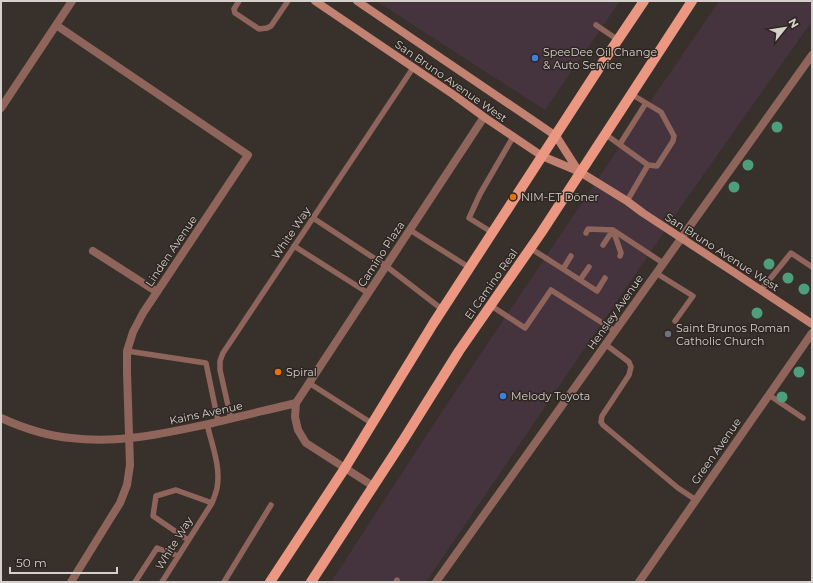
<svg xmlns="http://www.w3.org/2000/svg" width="813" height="583" font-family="Montserrat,sans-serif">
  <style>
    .commercial { fill: #45333e }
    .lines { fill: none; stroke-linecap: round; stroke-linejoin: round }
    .lane { stroke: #8f655b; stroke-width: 5.5 }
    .street { stroke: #8f655b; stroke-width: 8 }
    .secondary { stroke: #c38171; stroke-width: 8 }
    .primary { stroke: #eb9782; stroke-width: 10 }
    .tree { fill: #4d9e7b }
    .shop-dot { fill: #3f7fe0; stroke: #2e2621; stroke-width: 1.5 }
    .food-dot { fill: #e8710a; stroke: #2e2621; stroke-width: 1.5 }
    .worship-dot { fill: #6b7280; stroke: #2e2621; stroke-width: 1.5 }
    .labels { text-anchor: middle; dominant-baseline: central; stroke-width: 3; stroke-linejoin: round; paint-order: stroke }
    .poi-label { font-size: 11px; fill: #d5d0cc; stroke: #2e2621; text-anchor: start }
    .street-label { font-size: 11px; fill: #d5d0cc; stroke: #2e2621 }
  </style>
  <rect width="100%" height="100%" fill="#38302b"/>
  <path class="commercial" d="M376 1H620L545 110Z
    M719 1H812V21L687 198 426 582H331L441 413 626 137Z"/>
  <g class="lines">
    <path class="lane" d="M239 1 234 9 235 13 259 29 267 28 271 26 288 1
      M596 25 618 40
      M605 134 648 165 657 166 673 141 674 136 661 112 631 94
      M620 144 646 103
      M627 201 648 165
      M313 218 386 266 443 310
      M410 230 470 268
      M613 230 621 253 620 256
      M493 233 469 218 480 194 513 137
      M586 233 588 229 613 230 663 263
      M603 245 613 230
      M294 246 368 293
      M530 248 563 269
      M571 256 563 269 597 291 605 278
      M656 273 693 296 675 321
      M580 280 589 267
      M761 290 791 253 812 267
      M490 305 525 328 551 290 615 331
      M605 344 629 362 631 367 629 375 602 416 601 422 603 425 678 488 696 500
      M127 351 206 363 218 421
      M309 383 373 424
      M769 395 803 418
      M231 419 220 370V361L223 353 413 68
      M188 540 153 516 156 496 176 490 212 503
      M135 582 157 548 178 556
      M162 582 212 503C214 498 216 493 217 488 221 467 212 445 207 424
      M224 582 271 505
      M396 582 397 580"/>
    <path class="street" d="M56 25 248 155 143 313 133 332 127 351V372L130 465 127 485 120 503 110 519 71 582
      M1 108 72 1
      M93 251 157 292
      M296 403 484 117
      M1 418C23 428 47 436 71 438 118 444 167 433 213 423 240 416 268 410 296 403L295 417 298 430 306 443 373 486
      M436 582 812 55
      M639 582 812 333"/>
    <path class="secondary" d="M315 1 454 95 484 117 542 156 580 172 627 201 643 213 735 273 812 324
      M357 1 556 136 579 172"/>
    <path class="primary" d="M270 582 345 468 433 324 605 59 644 1
      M311 582 404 439 459 351 541 233 692 1"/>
  </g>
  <g class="tree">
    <circle cx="777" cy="127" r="5.5"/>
    <circle cx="748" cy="165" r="5.5"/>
    <circle cx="734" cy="187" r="5.5"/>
    <circle cx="769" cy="264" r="5.5"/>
    <circle cx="788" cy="278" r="5.5"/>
    <circle cx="804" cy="289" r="5.5"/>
    <circle cx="757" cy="313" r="5.5"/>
    <circle cx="799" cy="372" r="5.5"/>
    <circle cx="782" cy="397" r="5.5"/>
  </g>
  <g class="shop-dot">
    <circle cx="535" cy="58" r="4"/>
    <circle cx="503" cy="396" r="4"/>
  </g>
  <g class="food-dot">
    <circle cx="513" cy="197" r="4"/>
    <circle cx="278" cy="372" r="4"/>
  </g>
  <circle class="worship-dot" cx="668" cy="334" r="4"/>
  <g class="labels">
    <g class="poi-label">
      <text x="543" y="52">SpeeDee Oil Change<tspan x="543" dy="13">&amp; Auto Service</tspan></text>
      <text x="521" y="197">NIM-ET Döner</text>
      <text x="676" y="328">Saint Brunos Roman<tspan x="676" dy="13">Catholic Church</tspan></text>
      <text x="286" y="372">Spiral</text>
      <text x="511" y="396">Melody Toyota</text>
    </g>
    <g class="street-label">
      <text transform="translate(451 81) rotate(35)">San Bruno Avenue West</text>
      <text transform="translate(291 233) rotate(-56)">White Way</text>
      <text transform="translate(171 251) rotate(-56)">Linden Avenue</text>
      <text transform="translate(722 252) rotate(33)">San Bruno Avenue West</text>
      <text transform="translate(381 254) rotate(-57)">Camino Plaza</text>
      <text transform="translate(491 284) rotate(-55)">El Camino Real</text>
      <text transform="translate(615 312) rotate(-55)">Hensley Avenue</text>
      <text transform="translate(206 413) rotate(-12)">Kains Avenue</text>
      <text transform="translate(716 451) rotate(-55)">Green Avenue</text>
      <text transform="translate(174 543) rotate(-58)">White Way</text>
    </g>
  </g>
  <rect width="813" height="583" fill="none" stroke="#d5d0cc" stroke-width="4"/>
  <g transform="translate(785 28) rotate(60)" stroke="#2e2621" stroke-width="3" paint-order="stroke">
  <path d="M0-3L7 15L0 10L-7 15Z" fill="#d5d0cc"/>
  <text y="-6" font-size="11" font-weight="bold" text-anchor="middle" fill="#d5d0cc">N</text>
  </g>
  <path d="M10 567v6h107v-6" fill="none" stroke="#d5d0cc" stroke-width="2"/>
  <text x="16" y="567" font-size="12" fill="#d5d0cc" stroke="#2e2621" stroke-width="3" paint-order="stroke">50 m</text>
</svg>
